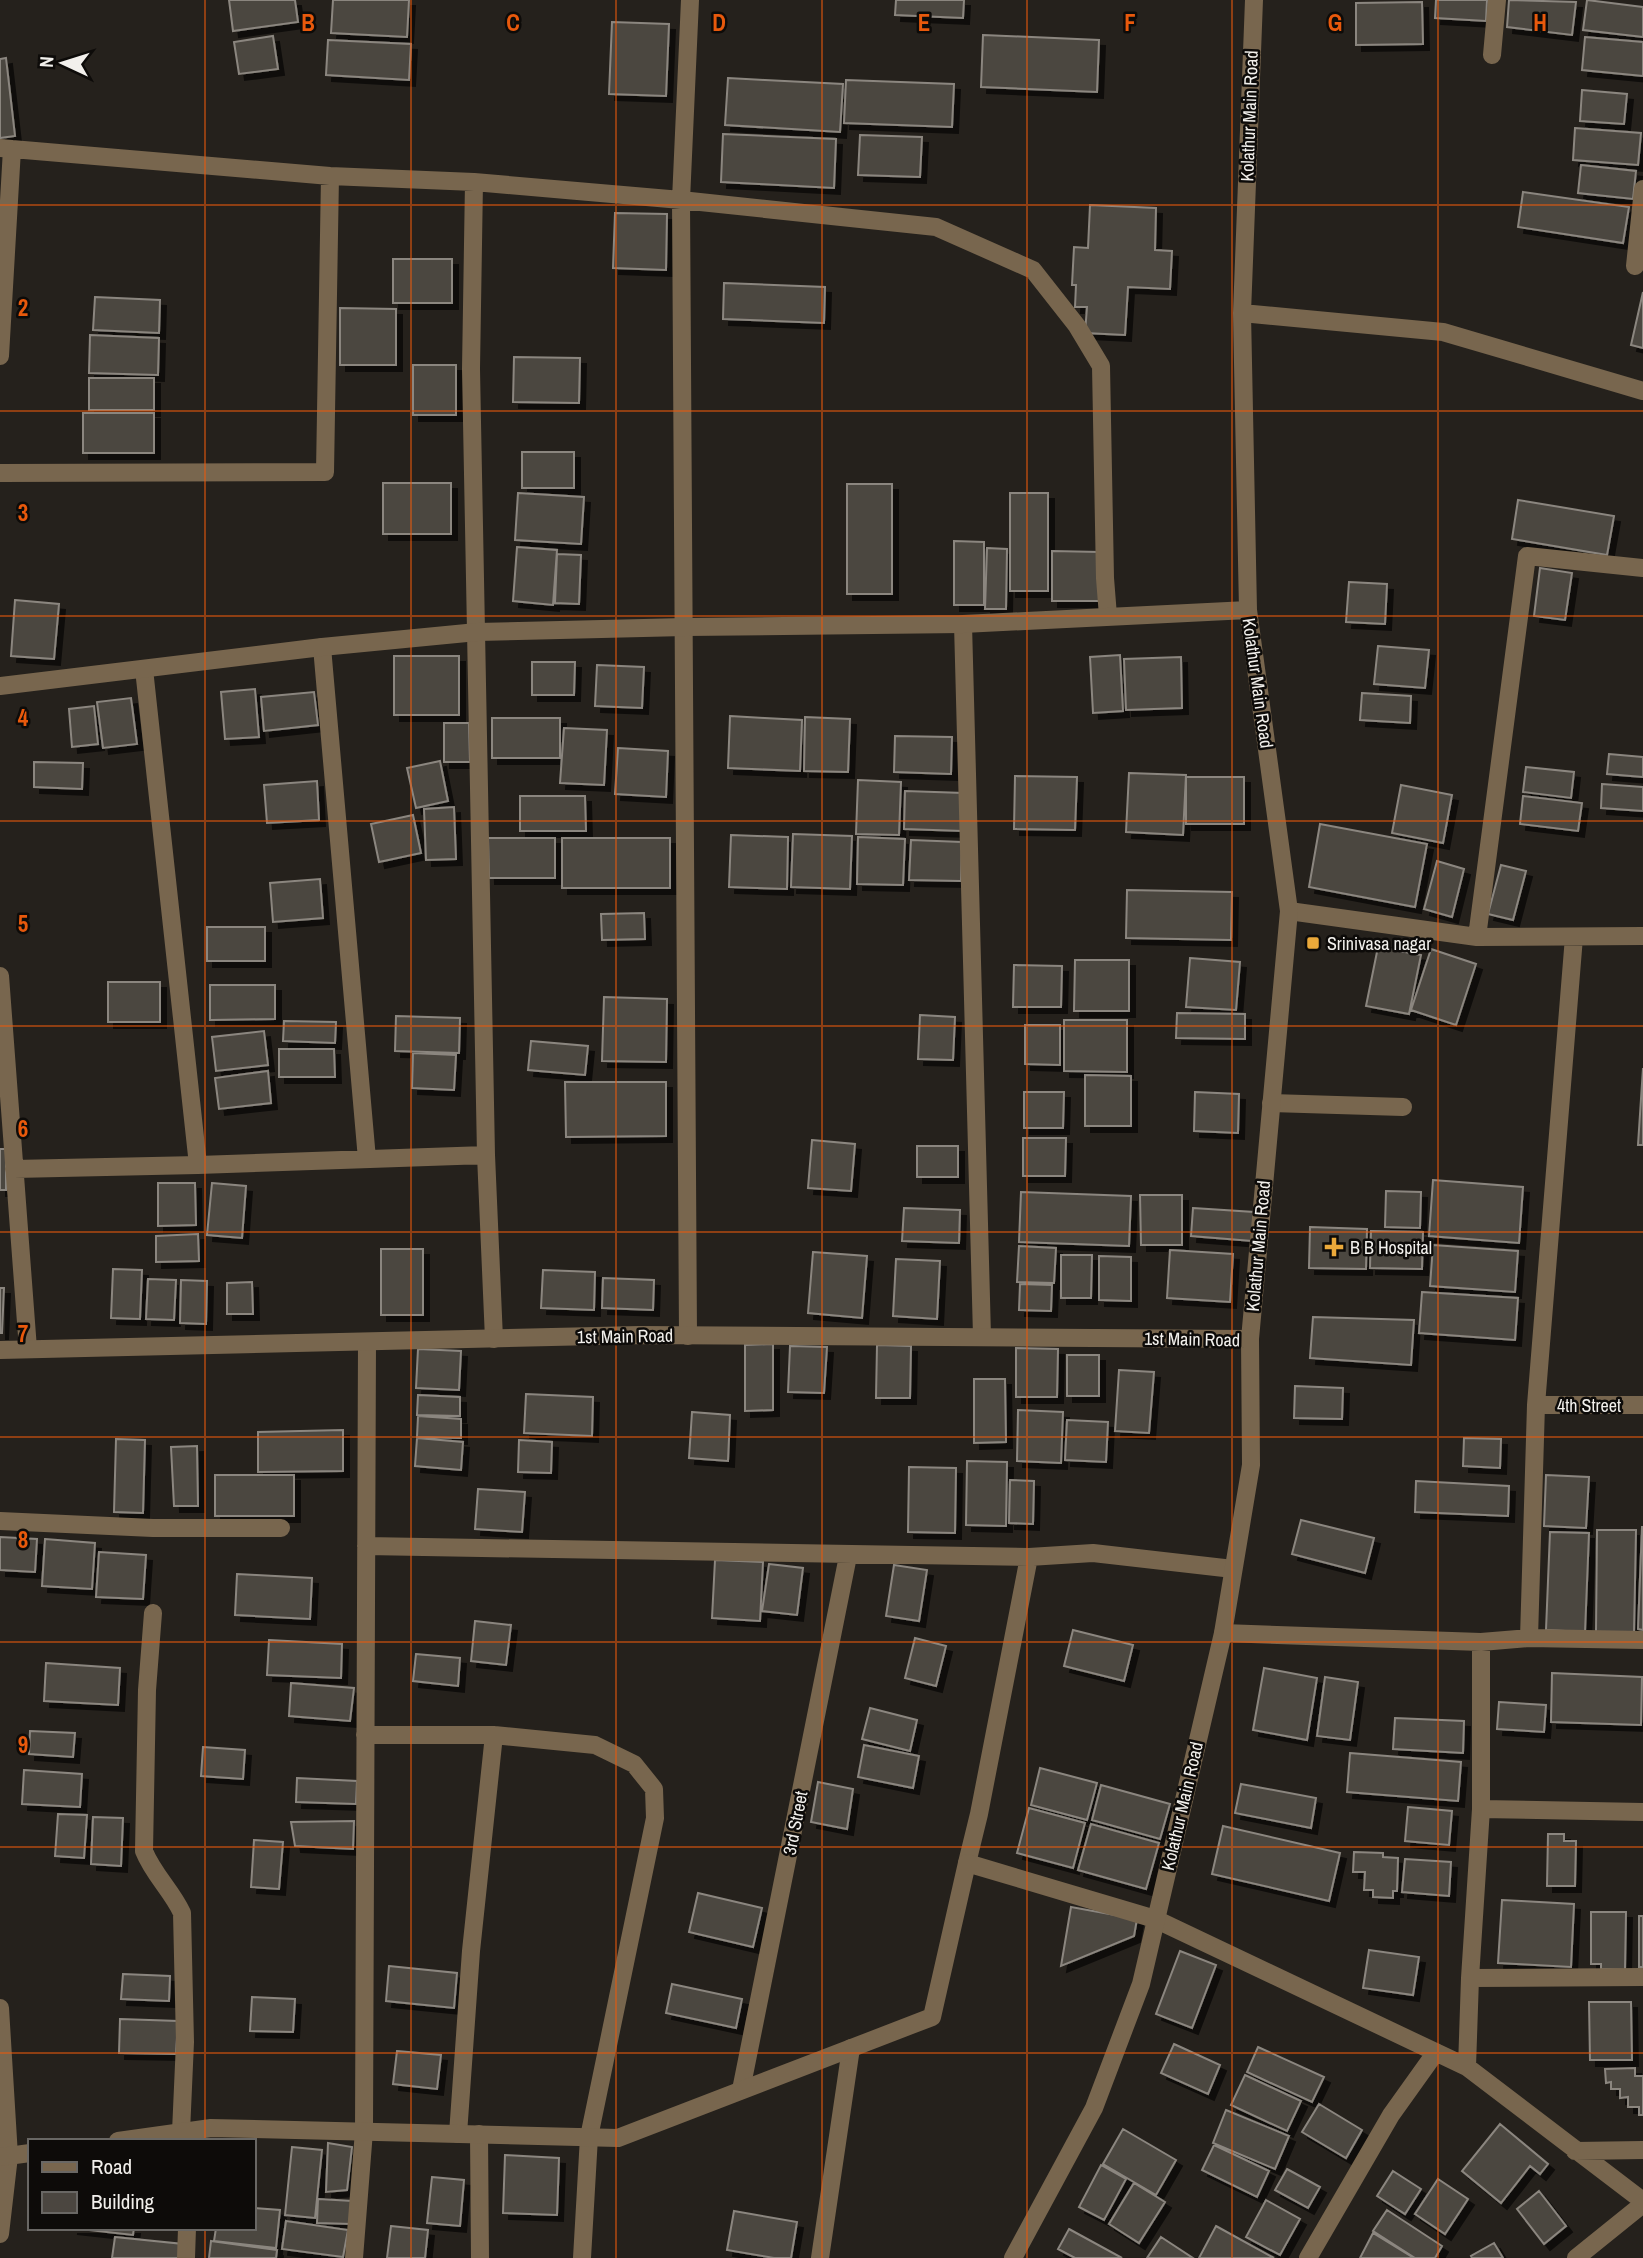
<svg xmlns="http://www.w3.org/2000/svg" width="1643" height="2258" font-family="'Archivo Narrow',sans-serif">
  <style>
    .building { fill: #4b4640; stroke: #8b867f; stroke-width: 2; filter: url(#shadow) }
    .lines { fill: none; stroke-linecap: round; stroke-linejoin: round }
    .minor { stroke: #78664e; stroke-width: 18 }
    .tertiary { stroke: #78664e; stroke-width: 18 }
    .grid { fill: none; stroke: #e8590c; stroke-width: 2; stroke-opacity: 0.55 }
    .poi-dot { fill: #eba93a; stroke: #0d0b09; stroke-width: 2.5 }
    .labels { text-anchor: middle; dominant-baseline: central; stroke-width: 5; stroke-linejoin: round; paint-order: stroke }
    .street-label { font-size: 18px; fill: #f2f0ec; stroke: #0d0b09 }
    .poi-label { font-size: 18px; fill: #f2f0ec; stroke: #0d0b09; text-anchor: start }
    .grid-label { font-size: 23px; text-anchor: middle; font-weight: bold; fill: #e8590c; stroke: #0d0b09; stroke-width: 5; stroke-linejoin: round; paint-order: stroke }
  </style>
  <defs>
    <filter id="shadow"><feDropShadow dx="6" dy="6" stdDeviation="0" flood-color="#0009"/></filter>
  </defs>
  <rect width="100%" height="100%" fill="#25211c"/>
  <path class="building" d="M229 0H295L298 22 233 31Z
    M333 0H409L407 37 331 33Z
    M896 0H964L963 18 895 15Z
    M1436 0H1487L1486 21 1435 18Z
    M1509 0 1576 2 1572 35 1507 27Z
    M1587 0 1643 7V37L1583 30Z
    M1422 2 1423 44 1356 45V3Z
    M612 22 669 24 666 96 609 94Z
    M983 35 1099 40 1097 92 981 87Z
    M273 36 278 69 239 74 234 42Z
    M1585 37 1643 42V76L1582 70Z
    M328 40 411 44 409 80 326 75Z
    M6 58 15 136 0 138V59Z
    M728 78 843 84 840 132 725 125Z
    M846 80 954 84 952 127 844 123Z
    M1582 90 1627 94 1624 124 1580 121Z
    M1575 128 1641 133 1638 165 1573 160Z
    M723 134 836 139 834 188 721 182Z
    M860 135 922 137 920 177 858 175Z
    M1581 165 1636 171 1633 199 1578 193Z
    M1523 192 1629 207 1623 243 1518 227Z
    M1090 205 1156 208 1155 250 1172 251 1170 289 1128 287 1125 335 1085 333 1087 307H1075L1076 285H1072L1074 247 1088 248Z
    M615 213 667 214 666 270 613 268Z
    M393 259H452V303H393Z
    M724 283 825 287 824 323 723 319Z
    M1643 292V348L1631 345Z
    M95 297 160 300 159 333 93 330Z
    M340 308 396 309V365H340Z
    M90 335 159 338 158 375 89 373Z
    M514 357 580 358 579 403 513 402Z
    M413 365H456V415H413Z
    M89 378H154V410H89Z
    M83 413H154V453H83Z
    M522 452H574V488H522Z
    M383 483H451V534H383Z
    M847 484H892V594H847Z
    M518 493 584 497 581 544 515 540Z
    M1010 493H1048V591H1010Z
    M1518 500 1614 516 1607 555 1512 539Z
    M954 541 984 542V605H954Z
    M517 547 557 550 553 605 513 601Z
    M987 548 1007 549 1006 609H985Z
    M1052 551 1100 552V601H1052Z
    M557 554 581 555 579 604 555 603Z
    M1540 568 1572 573 1565 620 1534 616Z
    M1349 582 1387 584 1385 624 1346 622Z
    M15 600 59 604 54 659 11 656Z
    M1378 646 1429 650 1425 688 1374 684Z
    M1120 655 1123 711 1093 713 1090 657Z
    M394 656H459V715H394Z
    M1181 657 1182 708 1126 710 1124 659Z
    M532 662H575L574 695H532Z
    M597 665 644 667 642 708 595 706Z
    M255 689 259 737 225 739 221 692Z
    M314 692 318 725 264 731 261 697Z
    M1362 693 1411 696 1410 723 1360 720Z
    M131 698 137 744 103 748 97 702Z
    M94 706 98 744 72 747 69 709Z
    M730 716 802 720 800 771 728 768Z
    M805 717 850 719 848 772 804 771Z
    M492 718H560V758H492Z
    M444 723H469L470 762H444Z
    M564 728 607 730 604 785 560 783Z
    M895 736 952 737 951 774 894 772Z
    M618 748 668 751 666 797 615 794Z
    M1609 754 1643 757V777L1607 774Z
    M440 761 448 801 416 808 407 768Z
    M34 762 83 763 82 789 34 787Z
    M1526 767 1574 772 1571 798 1523 792Z
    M1129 773 1186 775 1183 835 1126 832Z
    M1015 776 1077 777 1075 830 1014 829Z
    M1186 777H1244V824H1186Z
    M858 780 901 782 899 835 856 834Z
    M317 781 319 820 267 823 264 785Z
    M1602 784 1643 787V811L1601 808Z
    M1401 785 1452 795 1443 843 1392 833Z
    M905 791 964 793 963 831 904 829Z
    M520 796H585L586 831H520Z
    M1523 796 1582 803 1578 831 1520 824Z
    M454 807 456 859 426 860 424 809Z
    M413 815 421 853 379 862 371 824Z
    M1320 824 1427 844 1415 907 1309 887Z
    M793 834 852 836 850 889 791 887Z
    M731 835 788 837 787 889 729 887Z
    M858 837 905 839 903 885 857 884Z
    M488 838H555V878H489Z
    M562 838H670V888H562Z
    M911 840 962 842 961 881 909 880Z
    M1437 861 1464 869 1452 917 1424 909Z
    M1501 865 1526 871 1513 920 1488 914Z
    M320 879 323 918 273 922 270 883Z
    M1127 890 1232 892 1231 940 1126 938Z
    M644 913 645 939 602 940 601 914Z
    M207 927H265V961H207Z
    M1378 947 1421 955 1409 1014 1366 1006Z
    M1431 949 1476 964 1456 1025 1411 1010Z
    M1190 958 1240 962 1236 1010 1186 1007Z
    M1075 960H1129V1011H1074Z
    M1014 965 1062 966 1061 1007H1013Z
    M108 982H160V1022H108Z
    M210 985H275V1019L210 1020Z
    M604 997 667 999 666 1062 602 1061Z
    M1177 1013 1245 1014V1039L1176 1038Z
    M920 1015 955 1017 953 1060 918 1059Z
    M396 1016 460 1018 459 1053 395 1051Z
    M1064 1020H1127V1072L1064 1071Z
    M284 1021 336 1022 335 1043 283 1041Z
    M1025 1025H1060V1065L1025 1064Z
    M264 1031 268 1065 216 1071 212 1037Z
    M531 1041 588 1046 585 1075 528 1070Z
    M279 1049H334L335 1077H279Z
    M413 1053 456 1055 454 1090 412 1088Z
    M1643 1068V1145H1638Z
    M268 1071 271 1103 219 1109 215 1078Z
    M1085 1075 1131 1076V1126H1085Z
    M565 1082H666V1136L566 1137Z
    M1024 1092H1064L1063 1128H1024Z
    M1195 1092 1239 1094 1238 1133 1194 1131Z
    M1023 1138H1066L1065 1176H1023Z
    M812 1140 855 1144 851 1191 808 1188Z
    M917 1146H958V1177H917Z
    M0 1149H6V1190H0Z
    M1433 1180 1523 1187 1519 1243 1429 1236Z
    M158 1183H195L196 1225 158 1226Z
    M212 1183 246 1186 242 1238 207 1235Z
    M1386 1191 1421 1192 1420 1228 1385 1227Z
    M1021 1192 1131 1196 1129 1246 1019 1242Z
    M1140 1195H1182V1245H1141Z
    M904 1208 960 1210 959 1243 902 1241Z
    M1193 1208 1254 1212 1252 1241 1191 1236Z
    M1310 1227 1367 1229 1366 1269 1309 1268Z
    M1371 1231 1423 1232 1422 1269 1370 1268Z
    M198 1234 199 1261 156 1262V1236Z
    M1433 1245 1518 1251 1515 1292 1430 1286Z
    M1019 1246 1056 1248 1054 1283 1017 1282Z
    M381 1249H423V1315H381Z
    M1170 1250 1233 1254 1230 1302 1167 1298Z
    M813 1252 867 1256 862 1318 808 1313Z
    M1061 1255H1092L1091 1298H1061Z
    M1099 1256 1131 1257V1301L1099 1300Z
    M896 1259 940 1261 937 1319 893 1316Z
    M113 1269 142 1270 140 1319 111 1318Z
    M543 1270 595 1272 594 1310 541 1308Z
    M603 1278 654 1280 653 1310 602 1308Z
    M148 1279 176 1280 174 1320 146 1319Z
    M181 1280 207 1281 206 1324 180 1323Z
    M252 1282 253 1314H227V1283Z
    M1020 1284 1052 1285 1051 1311 1019 1310Z
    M0 1288H4L2 1333H0Z
    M1422 1292 1518 1298 1515 1340 1419 1333Z
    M1313 1317 1414 1320 1411 1365 1310 1358Z
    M773 1344V1410L745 1411V1345Z
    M877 1345 911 1346 910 1398H876Z
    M790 1346 827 1347 824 1393 788 1392Z
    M1016 1348 1058 1349 1057 1397H1016Z
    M418 1349 461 1351 459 1390 416 1388Z
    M1067 1355H1099V1396H1067Z
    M1119 1370 1154 1372 1149 1433 1115 1431Z
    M974 1379H1005L1006 1442 974 1443Z
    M1295 1386 1343 1388 1342 1419 1294 1418Z
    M526 1394 593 1397 592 1436 524 1433Z
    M418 1395 460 1397V1416L417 1415Z
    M1018 1410 1063 1412 1061 1463 1017 1461Z
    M692 1412 730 1415 728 1461 689 1458Z
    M418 1416 461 1419V1438L417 1437Z
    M1067 1420 1108 1422 1106 1462 1065 1460Z
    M343 1430V1471L258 1472V1432Z
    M417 1438 463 1442 461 1470 415 1466Z
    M1464 1438 1501 1439 1500 1468 1463 1466Z
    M116 1439 145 1440 143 1513 114 1512Z
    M519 1440 552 1442 551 1473 518 1472Z
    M197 1446 198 1506H174L171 1447Z
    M967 1461 1007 1462 1006 1526 966 1525Z
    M909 1467 956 1468 955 1533 908 1532Z
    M215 1475H294V1516H215Z
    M1546 1475 1589 1477 1586 1528 1544 1526Z
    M1010 1480 1034 1481 1033 1524 1009 1523Z
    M1416 1481 1509 1486 1508 1516 1415 1512Z
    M478 1489 525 1492 522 1532 475 1529Z
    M1301 1520 1374 1538 1365 1573 1292 1554Z
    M1642 1527H1643V1630L1638 1629Z
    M1597 1530H1636L1634 1633 1596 1632Z
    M1550 1532 1589 1533 1585 1632 1546 1630Z
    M0 1537 37 1539 35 1572 0 1570Z
    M45 1539 95 1543 92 1589 42 1586Z
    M99 1552 146 1555 143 1599 96 1597Z
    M715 1560 763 1562 760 1621 712 1618Z
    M769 1564 803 1568 797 1615 762 1611Z
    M894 1565 927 1570 919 1621 886 1616Z
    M237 1574 312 1578 310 1619 235 1615Z
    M475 1621 511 1625 506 1665 471 1661Z
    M1073 1630 1133 1645 1124 1681 1064 1666Z
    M915 1638 946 1646 936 1686 905 1678Z
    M269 1640 342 1644 341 1678 267 1675Z
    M416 1654 460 1658 458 1686 413 1681Z
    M46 1663 120 1668 118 1705 44 1701Z
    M1264 1668 1317 1678 1307 1740 1253 1730Z
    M1552 1673 1642 1677 1641 1725 1551 1722Z
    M1325 1677 1358 1682 1350 1740 1317 1736Z
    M291 1683 354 1688 350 1721 289 1716Z
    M1499 1702 1546 1705 1544 1732 1497 1729Z
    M870 1708 917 1720 910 1751 862 1739Z
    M1395 1718 1464 1721 1463 1753 1393 1749Z
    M30 1731 75 1733 73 1757 29 1754Z
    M864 1745 919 1756 913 1788 858 1777Z
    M203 1747 245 1750 243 1779 201 1776Z
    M1350 1753 1461 1762 1458 1801 1347 1792Z
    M1040 1768 1097 1783 1087 1820 1031 1805Z
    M24 1770 82 1774 80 1807 22 1804Z
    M297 1778 357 1781 356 1804 296 1802Z
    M818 1782 853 1789 847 1829 811 1822Z
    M1241 1784 1316 1798 1311 1828 1235 1813Z
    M1101 1785 1170 1804 1160 1839 1092 1820Z
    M1408 1807 1452 1811 1449 1845 1405 1841Z
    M1029 1808 1085 1823 1073 1868 1017 1853Z
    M58 1814 87 1815 84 1858 55 1856Z
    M93 1817 123 1818 121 1866 91 1864Z
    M354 1821 353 1849 295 1846 291 1822Z
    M1091 1824 1159 1843 1146 1889 1078 1870Z
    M1223 1826 1340 1853 1329 1901 1212 1874Z
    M1548 1834H1564V1841H1576L1575 1886H1547Z
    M254 1840 283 1842 279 1889 251 1887Z
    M1354 1852 1383 1853V1857L1398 1858 1397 1891H1393V1898L1373 1897V1890H1364L1365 1872H1353Z
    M1405 1859 1451 1862 1449 1896 1402 1892Z
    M698 1893 762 1908 753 1947 689 1932Z
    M1502 1900 1574 1904 1571 1967 1498 1963Z
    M1071 1907 1137 1919 1134 1936 1061 1966Z
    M1591 1912H1626L1625 1970 1601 1969V1964H1591Z
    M1639 1916H1643V1967H1639Z
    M1369 1950 1419 1957 1413 1995 1363 1988Z
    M1180 1951 1216 1965 1192 2028 1156 2014Z
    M389 1966 457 1973 454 2008 386 2001Z
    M123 1974 170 1976 169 2001 121 1999Z
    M672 1984 742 1999 736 2028 666 2013Z
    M252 1997 295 1999 293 2032 250 2031Z
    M1589 2002H1631L1632 2060H1590Z
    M120 2019 178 2021 176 2054 119 2053Z
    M1174 2044 1220 2065 1208 2094 1161 2073Z
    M1258 2047 1324 2077 1312 2102 1247 2072Z
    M397 2051 441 2055 437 2089 393 2084Z
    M1635 2068V2076H1643V2115H1639V2107H1628V2097L1620 2098V2089H1611V2082L1606 2083 1605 2069Z
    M1245 2075 1301 2101 1287 2131 1231 2105Z
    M1319 2104 1362 2130 1346 2158 1302 2132Z
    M1226 2110 1289 2136 1275 2169 1213 2143Z
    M1500 2124 1548 2164 1540 2174 1530 2166 1501 2203 1462 2171Z
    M1123 2129 1176 2160 1156 2195 1103 2164Z
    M328 2143 352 2147 347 2190 326 2192Z
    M1214 2145 1269 2171 1257 2197 1202 2170Z
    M292 2147 322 2150 315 2218 285 2215Z
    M505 2155 559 2158 557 2215 503 2213Z
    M1101 2165 1126 2179 1104 2220 1079 2207Z
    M1287 2169 1320 2187 1308 2208 1275 2190Z
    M1393 2171 1421 2189 1405 2214 1377 2196Z
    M432 2177 464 2180 460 2226 427 2223Z
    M1438 2179 1468 2199 1445 2234 1415 2214Z
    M1134 2183 1165 2202 1139 2243 1109 2224Z
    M1539 2191 1566 2226 1544 2244 1517 2209Z
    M318 2199 353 2201 352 2224 317 2223Z
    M1266 2200 1300 2219 1280 2255 1246 2237Z
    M254 2208 280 2210 276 2248 214 2241 216 2228H254Z
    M1387 2210 1442 2246 1435 2258H1415L1373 2231Z
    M734 2211 797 2222 791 2258H774L727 2250Z
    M286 2221 348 2230 343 2257 282 2249Z
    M391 2226 428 2230 425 2258H387Z
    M1216 2226 1274 2258H1199Z
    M71 2228H134L133 2235Z
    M1069 2229 1122 2258H1075L1058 2249Z
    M1373 2233 1414 2258H1360Z
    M115 2237 183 2244 181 2258H112Z
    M1161 2237 1193 2258H1147Z
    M211 2241 277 2250 276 2258H209Z
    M1494 2243 1503 2258H1472L1471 2256Z"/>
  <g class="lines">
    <path class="minor" d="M1492 55 1497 0
      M0 148 330 176 474 182 681 200 936 227 1033 270 1077 326 1101 366 1105 578 1108 616
      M474 182 471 369 486 1155 494 1339
      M1635 266 1643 189
      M0 356 12 149
      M0 473 325 472 330 176
      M963 624 982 1336
      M322 647 367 1159
      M144 669 198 1165
      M1289 911 1477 937 1643 936
      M1477 937 1527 556 1643 568
      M0 976 28 1349
      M1271 1103 1403 1107
      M14 1169 198 1165 486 1155
      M688 1336 681 200 690 0
      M1536 1405H1643
      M0 1521 153 1528H281
      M366 1546 1029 1557
      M153 1613 147 1690 144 1851C153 1874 172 1891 182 1913L185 2042 181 2132 184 2141
      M1223 1633 1481 1642 1529 1638 1643 1640
      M1529 1638 1536 1405 1574 937
      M365 1735H494L595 1745 634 1764 654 1789 655 1818 589 2137 582 2258
      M1481 1809 1643 1812
      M967 1863 979 1814 1029 1557 1093 1553 1233 1569
      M1155 1919 1467 2067 1643 2201
      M1470 1978 1643 1977
      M0 2008 9 2156 0 2234
      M1467 2067 1470 1978 1481 1809V1642
      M741 2090 848 1556
      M458 2134 471 1951 494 1735
      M479 2134 480 2258
      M1575 2151 1643 2150
      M186 2258 187 2228
      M354 2258 364 2131 367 1342
      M820 2258 851 2048
      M1308 2258 1391 2115 1436 2052
      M1576 2258 1643 2204"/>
    <path class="tertiary" d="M1242 313 1443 332 1643 391
      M0 686 322 647 477 632 685 627 963 624 1248 610
      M0 1350 639 1335 1250 1339
      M118 2141 211 2128 618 2138 932 2017 967 1863 1155 1919
      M0 2157 30 2153
      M1013 2258 1094 2108 1141 1984 1223 1633 1251 1465 1250 1339 1289 911 1248 610 1242 313 1254 0"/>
  </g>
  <path class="grid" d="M205 0V2141M411 0V2258M616 0V2258M822 0V2258M1027 0V2258M1232 0V2258M1438 0V2258M0 205H1643M0 411H1643M0 616H1643M0 821H1643M0 1026H1643M0 1232H1643M0 1437H1643M0 1642H1643M0 1847H1643M0 2053H1643M205 2228V2258"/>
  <g class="poi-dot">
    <rect x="1306" y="936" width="14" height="14" rx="3.5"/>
    <path d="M1330.5 1236.5h7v7h7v7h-7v7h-7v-7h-7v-7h7z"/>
  </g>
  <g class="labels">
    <g class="street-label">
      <text transform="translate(1249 116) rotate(-88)">Kolathur Main Road</text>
      <text transform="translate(1258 683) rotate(82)">Kolathur Main Road</text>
      <text transform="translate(1258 1246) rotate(-85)">Kolathur Main Road</text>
      <text transform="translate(625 1336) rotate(-1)">1st Main Road</text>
      <text transform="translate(1192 1339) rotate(1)">1st Main Road</text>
      <text x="1589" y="1405">4th Street</text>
      <text transform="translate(1182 1806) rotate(-77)">Kolathur Main Road</text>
      <text transform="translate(795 1823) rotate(-79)">3rd Street</text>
    </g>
    <g class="poi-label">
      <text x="1327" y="943">Srinivasa nagar</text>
      <text x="1350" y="1247">B B Hospital</text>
    </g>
  </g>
  <g class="grid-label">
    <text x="308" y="31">B</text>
    <text x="513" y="31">C</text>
    <text x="719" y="31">D</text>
    <text x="924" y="31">E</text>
    <text x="1130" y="31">F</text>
    <text x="1335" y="31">G</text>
    <text x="1540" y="31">H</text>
    <text x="23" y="316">2</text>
    <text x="23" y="521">3</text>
    <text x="23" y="726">4</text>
    <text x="23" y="932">5</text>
    <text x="23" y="1137">6</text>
    <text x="23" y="1342">7</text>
    <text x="23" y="1548">8</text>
    <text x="23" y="1753">9</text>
  </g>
  <rect x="28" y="2139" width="228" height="91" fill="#0d0b09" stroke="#696764" stroke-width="2"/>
  <rect x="42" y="2162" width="35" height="10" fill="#78664e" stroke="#696764" stroke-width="2"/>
  <text x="91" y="2174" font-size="21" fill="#f2f0ec">Road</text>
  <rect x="42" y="2192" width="35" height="21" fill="#4b4640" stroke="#696764" stroke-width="2"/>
  <text x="91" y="2209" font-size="21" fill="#f2f0ec">Building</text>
  <g transform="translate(63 63) rotate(274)" stroke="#0d0b09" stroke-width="5" paint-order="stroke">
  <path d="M0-5L12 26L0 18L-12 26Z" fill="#f2f0ec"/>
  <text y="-10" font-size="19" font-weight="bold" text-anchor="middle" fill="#f2f0ec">N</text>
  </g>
</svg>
